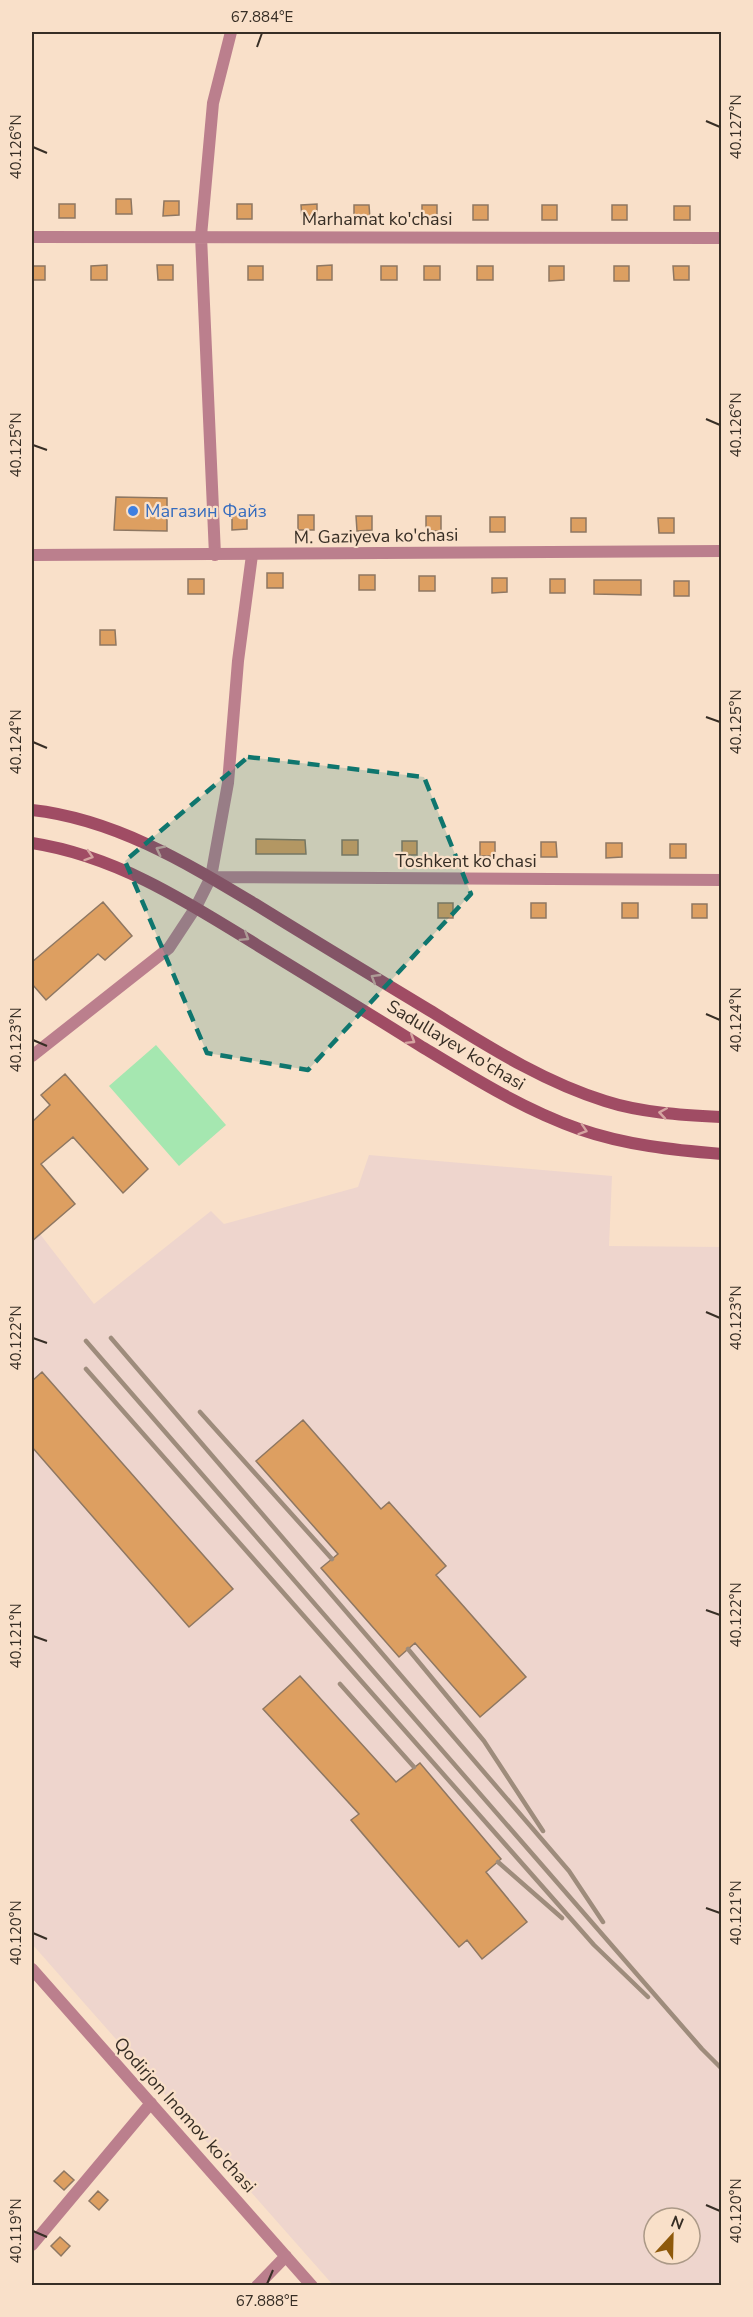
<svg xmlns="http://www.w3.org/2000/svg" width="753" height="2317" font-family="'Nunito Sans',sans-serif">
  <style>
    .industrial { fill: #eed5cd; fill-rule: evenodd }
    .green { fill: #a5e7b0 }
    .building { fill: #dd9f61; stroke: #8e7762; stroke-width: 1.5 }
    .lines { fill: none; stroke-linecap: round; stroke-linejoin: round }
    .minor { stroke: #bb7f8d; stroke-width: 12 }
    .tertiary { stroke: #bb7f8d; stroke-width: 12 }
    .secondary { stroke: #a04c64; stroke-width: 12 }
    .rail { stroke: #9e8c7c; stroke-width: 4.5 }
    .oneway { stroke: #d5a5a1 }
    .marked { fill: #0f766e; fill-opacity: 0.2; stroke: #0f766e; stroke-width: 4.5; stroke-dasharray: 12 8; stroke-linejoin: round }
    .ticks { fill: none; stroke: #372e25; stroke-width: 2 }
    .shop-dot { fill: #3f7fe0; stroke: #f9e0c9; stroke-width: 2 }
    .labels { text-anchor: middle; dominant-baseline: central; stroke-width: 4.5; stroke-linejoin: round; paint-order: stroke }
    .street-label { font-size: 18px; fill: #372e25; stroke: #f9e0c9 }
    .shop-label { font-size: 18px; fill: #366cbe; stroke: #f9e0c9; text-anchor: start }
    .neatline { fill: none; stroke: #372e25; stroke-width: 2 }
    .ticks-label { font-size: 15px; text-anchor: middle; fill: #372e25 }
  </style>
  <rect width="100%" height="100%" fill="#f9e0c9"/>
  <path class="industrial" d="M369 1155 612 1176 609 1246 721 1247V2285H333L32 1944V1227L33 1225 94 1304 211 1211 224 1224 358 1187ZM654 2218H690V2254H654Z"/>
  <path class="green" d="M156 1045 226 1125 179 1166 109 1086Z"/>
  <path class="building" d="M116 199H131L132 214H116Z
    M164 201H179V215L163 216Z
    M59 204H75V218H59Z
    M237 204H252V219H237Z
    M317 204V219H302L301 205Z
    M354 205H369L370 219 354 220Z
    M422 205H437V219L422 220Z
    M473 205H488V220H473Z
    M542 205H557V220H542Z
    M612 205H627V220H612Z
    M674 206H690V220H674Z
    M107 265V280H91V266Z
    M157 265H173V280H158Z
    M332 265V280H317V266Z
    M32 266H45V280H32Z
    M248 266H263V280H248Z
    M381 266H397V280H381Z
    M424 266H440V280H424Z
    M477 266H493V280H477Z
    M549 266H564V280L549 281Z
    M614 266H629V281H614Z
    M673 266H689V280H674Z
    M116 497 167 498V531L114 530Z
    M232 515H247V529L232 530Z
    M298 515H314V530H298Z
    M356 516H372V530L357 531Z
    M426 516H441V531H426Z
    M490 517H505V532H490Z
    M571 518H586V532H571Z
    M658 518H674V533H659Z
    M267 573H283V588H267Z
    M359 575H375V590H359Z
    M419 576H435V591H419Z
    M492 578H507V592L492 593Z
    M188 579H204V594H188Z
    M550 579H565V593H550Z
    M594 580H641V595L594 594Z
    M674 581H689V596H674Z
    M100 630H115L116 645H100Z
    M256 839 305 840 306 854H256Z
    M342 840H358V855H342Z
    M402 841H417V855H402Z
    M480 842H495V856H480Z
    M541 842H556L557 857H541Z
    M606 843H622V857L606 858Z
    M670 844H686V858H670Z
    M103 902 132 936 105 960 98 954 46 1000 32 984V962Z
    M438 903H453V918H438Z
    M531 903H546V918H531Z
    M622 903H638V918H622Z
    M692 904H707V918H692Z
    M65 1074 148 1169 123 1193 73 1137 41 1164 75 1204 32 1241V1122L50 1105 41 1095Z
    M42 1372 233 1589 189 1627 32 1447V1381Z
    M303 1420 381 1509 389 1502 446 1566 436 1575 526 1677 480 1717 415 1643 399 1657 321 1568 338 1554 256 1461Z
    M300 1676 396 1782 420 1763 501 1859 486 1872 527 1922 482 1959 467 1940 459 1947 351 1820 359 1814 263 1709Z
    M64 2171 74 2180 64 2190 54 2181Z
    M98 2191 108 2200 99 2210 89 2201Z
    M60 2237 70 2246 61 2256 51 2246Z"/>
  <g class="lines">
    <path class="minor" d="M32 237 722 238
      M215 555 201 236 213 103 231 32
      M211 877 722 880
      M32 1056 169 948 196 907 211 877 228 783 238 661 252 555
      M32 1969 312 2286
      M32 2245 151 2103
      M257 2286 286 2256"/>
    <path class="tertiary" d="M32 555 722 551"/>
    <path class="secondary" d="M32 810C114 819 185 862 255 904 313 940 371 975 429 1010 486 1045 541 1081 605 1101 642 1113 683 1115 722 1117
      M32 843C116 856 186 901 257 945 311 978 365 1011 419 1045 470 1076 522 1109 579 1129 625 1145 673 1150 722 1154"/>
    <path class="rail" d="M111 1338 569 1871 603 1922
      M86 1341 702 2049 722 2069
      M86 1369 594 1945 648 1997
      M200 1412 332 1559
      M408 1649 484 1741 543 1831
      M340 1684 414 1767
      M498 1862 562 1918"/>
  </g>
  <defs><path id="oneway-chevron" d="M-2-3.5L2.5 0L-2 3.5" fill="none" stroke-width="1.6" stroke-linecap="round" stroke-linejoin="round" transform="scale(1.5)"/></defs>
  <g class="oneway">
    <use href="#oneway-chevron" transform="translate(160 850) rotate(-153)"/>
    <use href="#oneway-chevron" transform="translate(89 856) rotate(18)"/>
    <use href="#oneway-chevron" transform="translate(245 937) rotate(32)"/>
    <use href="#oneway-chevron" transform="translate(375 978) rotate(-149)"/>
    <use href="#oneway-chevron" transform="translate(411 1040) rotate(32)"/>
    <use href="#oneway-chevron" transform="translate(663 1113) rotate(-171)"/>
    <use href="#oneway-chevron" transform="translate(583 1130) rotate(18)"/>
  </g>
  <path class="marked" d="M248 757 424 777 471 894 308 1070 207 1053 125 861Z"/>
  <path class="ticks" d="M257 47 262 33M706 121 720 127M33 147 47 153M706 419 720 425M33 445 47 450M706 717 720 722M33 742 47 748M706 1014 720 1020M33 1040 47 1046M706 1312 720 1318M33 1338 47 1343M706 1610 720 1615M33 1636 47 1641M706 1908 720 1913M33 1933 47 1939M706 2205 720 2211M33 2231 47 2237M267 2284 273 2270"/>
  <circle class="shop-dot" cx="133" cy="511" r="6"/>
  <g class="labels">
    <g class="street-label">
      <text x="377" y="219">Marhamat ko'chasi</text>
      <text transform="translate(376 536) rotate(-1)">M. Gaziyeva ko'chasi</text>
      <text x="466" y="861">Toshkent ko'chasi</text>
      <text transform="translate(456 1045) rotate(31)">Sadullayev ko'chasi</text>
      <text transform="translate(185 2115) rotate(48)">Qodirjon Inomov ko'chasi</text>
    </g>
    <g class="shop-label">
      <text x="145" y="511">Магазин Файз</text>
    </g>
  </g>
  <rect width="753" height="2317" fill="none" stroke="#f9e0c9" stroke-width="66"/>
  <g transform="translate(672 2236) rotate(22)"><circle r="28" fill="#f9e0c9" stroke="#ab9987" stroke-width="1.5"/>
  <path d="M0-4.5L10 22L0 15L-10 22Z" fill="#8e590b"/>
  <text y="-9" font-size="16" font-weight="bold" text-anchor="middle" fill="#372e25">N</text>
  </g>
  <rect x="33" y="33" width="687" height="2251" class="neatline"/>
  <g class="ticks-label">
    <text x="262" y="22">67.884°E</text>
    <text transform="translate(736 127) rotate(-90)" y="5">40.127°N</text>
    <text transform="translate(16 147) rotate(-90)" y="5">40.126°N</text>
    <text transform="translate(736 425) rotate(-90)" y="5">40.126°N</text>
    <text transform="translate(16 445) rotate(-90)" y="5">40.125°N</text>
    <text transform="translate(736 722) rotate(-90)" y="5">40.125°N</text>
    <text transform="translate(16 742) rotate(-90)" y="5">40.124°N</text>
    <text transform="translate(736 1020) rotate(-90)" y="5">40.124°N</text>
    <text transform="translate(16 1040) rotate(-90)" y="5">40.123°N</text>
    <text transform="translate(736 1318) rotate(-90)" y="5">40.123°N</text>
    <text transform="translate(16 1338) rotate(-90)" y="5">40.122°N</text>
    <text transform="translate(736 1615) rotate(-90)" y="5">40.122°N</text>
    <text transform="translate(16 1636) rotate(-90)" y="5">40.121°N</text>
    <text transform="translate(736 1913) rotate(-90)" y="5">40.121°N</text>
    <text transform="translate(16 1933) rotate(-90)" y="5">40.120°N</text>
    <text transform="translate(736 2211) rotate(-90)" y="5">40.120°N</text>
    <text transform="translate(16 2231) rotate(-90)" y="5">40.119°N</text>
    <text x="267" y="2306">67.888°E</text>
  </g>
</svg>
